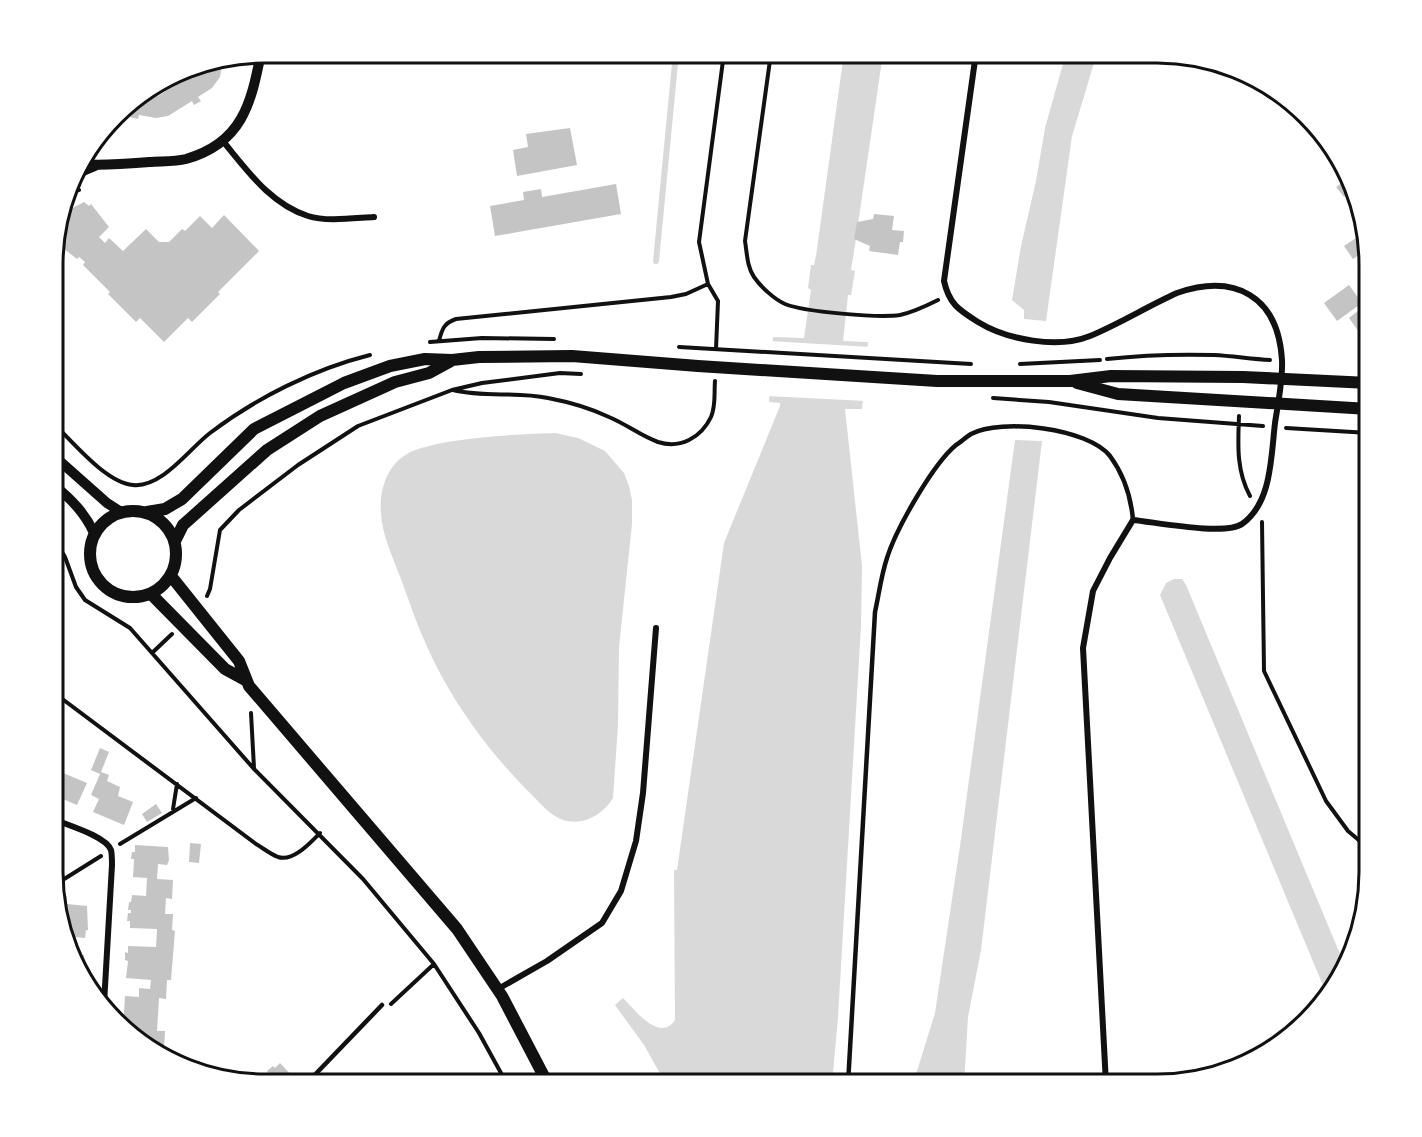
<svg xmlns="http://www.w3.org/2000/svg" width="1422" height="1137" font-family="Roboto,sans-serif">
  <style>
    .water { fill: #d9d9d9 }
    .pier { fill: #fff }
    .lines { fill: none; stroke-linecap: round; stroke-linejoin: round }
    .stream { stroke: #d9d9d9; stroke-width: 6 }
    .building { fill: #c4c4c4 }
    .path { stroke: #111; stroke-width: 4 }
    .service { stroke: #111; stroke-width: 4.5 }
    .minor { stroke: #111; stroke-width: 6 }
    .tertiary { stroke: #111; stroke-width: 10 }
    .secondary { stroke: #111; stroke-width: 12 }
    .rim { fill: none; stroke: #111; stroke-width: 3 }
  </style>
  <rect width="100%" height="100%" fill="#fff"/>
  <path class="water" d="M844 53H882V60L855 245 851 270 855 271 851 295H848L843 341 868 342 862 409H845L862 566 861 626 838 1017 832 1084H666L644 1045 615 1005 623 998C635 1010 660 1043 675 1020L674 870H677L724 543 780 406V403L769 402 773 337 804 338 811 290 808 288 811 265H814L816 256Z
    M1066 53H1097L1072 136 1046 321 1024 319V310L1012 300 1021 246 1036 181 1045 128Z
    M555 433 578 438 605 451 624 473 629 486 632 500V524L619 647 618 725 613 798C603 815 583 826 563 820 551 816 540 803 531 794 489 753 448 696 425 642 415 620 408 597 399 574 392 555 382 534 381 514 379 492 386 466 407 454 433 438 522 434 555 433Z
    M1015 440 1042 441 981 950 968 1017 964 1084H913L935 1013 961 839Z
    M1174 579H1182L1186 585 1345 966 1327 995 1160 595 1166 583Z"/>
  <path class="pier" d="M769 341 870 347 866 401 767 396Z"/>
  <g class="lines">
    <path class="stream" d="M656 261 676 53"/>
  </g>
  <path class="building" d="M223 59 220 77 212 88 198 97 201 101 194 105 192 101 168 116 156 118 139 115 138 119 130 117 131 113 120 111 125 105 145 93 158 96 198 70 200 63Z
    M570 128 577 165 517 176 513 150 528 147 526 134Z
    M1349 178 1352 191 1344 197 1336 187Z
    M616 184 621 214 495 236 490 206 524 200 523 192 541 189 542 197Z
    M84 202 89 206 91 204 109 227 99 237 105 243 109 238 123 251 146 229 159 242H169L182 229 185 231 200 216 212 228 224 215 259 251 218 292 220 294 192 322 188 318 164 342 140 318 136 322 108 294 110 292 83 265 85 262 79 257 77 259 54 241 63 213Z
    M874 214 894 216 892 230 904 231 903 242H900L898 255 869 251 870 246 854 239 857 222 873 219Z
    M1359 236 1366 250 1353 259 1344 246Z
    M1349 285 1362 303 1337 321 1324 303Z
    M1364 306 1369 313V324L1359 332 1349 318Z
    M100 748 109 752 101 772 109 775 107 781 120 787 118 796 133 802 124 825 93 812 99 799 91 795 100 774 91 770Z
    M53 758 60 761 56 770 87 783 77 805 53 795Z
    M156 804 162 813 147 822 142 814Z
    M190 843 201 844 199 863 189 862Z
    M135 845 168 847 169 860 167 865 158 864 157 879 173 880 172 899 166 898 165 914H173L172 930 175 931 171 980H167L166 999 159 998 157 1031H165L164 1050 157 1049V1052L151 1048 152 1040 136 1039 137 1030 123 1029 125 996 139 997V988L150 989 151 980 126 978 128 961 125 960V952L128 953V946L156 947 157 929 130 928V921H127L128 913H131V910H128L129 902H131L132 895 146 896 147 878 133 877 134 859H131L132 852H135Z
    M57 895 67 896V904L87 906 88 930H86L85 938 76 937 75 955H84L85 979 75 966 59 910H63L64 904H58Z
    M280 1063 292 1076 284 1084H279L267 1071 273 1066 275 1068Z"/>
  <g class="lines">
    <path class="path" d="M771 53 745 241C747 253 747 267 754 277 761 287 774 299 785 304 805 312 878 318 900 315 914 312 926 306 938 300
      M69 194 79 190
      M439 341C442 329 444 323 456 319L671 297 686 294 708 284
      M430 342 482 338 554 339
      M679 347 971 364
      M716 349 718 301 708 284 699 242 724 53
      M1107 359C1143 355 1178 354 1214 355 1233 356 1251 359 1270 360
      M1020 364 1100 360
      M453 390C484 398 516 391 548 398 569 402 590 408 609 417 626 424 641 436 658 442 680 449 701 438 711 417 716 406 714 393 715 381
      M993 398 1049 402 1158 418 1263 426
      M1239 416C1238 444 1236 470 1250 496
      M54 424C73 442 106 483 133 485 162 488 189 449 210 433 256 398 314 369 370 355
      M1286 428 1369 433
      M1262 522 1264 671 1326 801 1348 831 1361 842 1369 845
      M54 538 65 557 76 587 85 600 130 628 254 769 363 879 434 964 479 1033 507 1084
      M54 558 62 553
      M207 596 210 589 220 530 239 510 298 465 358 426 452 390 482 383 560 373 581 374
      M153 652 172 634
      M53 692 256 844C263 848 270 854 278 857 293 862 310 843 320 833
      M251 713 254 768
      M173 809 177 784
      M120 844 196 798
      M53 886 101 856
      M391 1004 434 964"/>
    <path class="service" d="M306 1084 382 1005
      M848 1084 875 612C879 594 881 576 887 558 896 529 933 464 956 445 961 442 966 437 971 434 1001 418 1088 428 1110 456 1124 475 1131 497 1133 520"/>
    <path class="minor" d="M976 53 944 281C949 304 959 310 978 322 1007 340 1058 349 1090 336 1119 324 1148 306 1177 293 1235 273 1278 296 1282 360 1283 380 1278 403 1275 423 1271 456 1272 503 1242 524 1225 536 1155 522 1133 520L1110 558 1093 591 1083 648 1106 1084
      M222 140C247 170 270 204 308 216 326 222 355 218 374 217
      M53 819C67 825 106 836 111 850 112 854 112 860 112 865L104 1004
      M498 989 547 961 602 923 621 891 636 841 643 793 656 628"/>
    <path class="tertiary" d="M79 164C103 166 125 164 149 162 161 161 174 162 186 159 242 143 251 104 261 53
      M76 174 95 166
      M54 456 107 503 121 512
      M54 485C71 499 85 513 94 533"/>
    <path class="secondary" d="M1077 383 1118 394 1369 409
      M90 554a43 43 0 1 1 86 0a43 43 0 1 1-86 0Z
      M147 512 165 509 182 499 254 429 344 383 390 366 425 359 452 360 479 357 572 356 698 366 937 381H1070L1111 376 1243 377 1369 383
      M175 541 183 525 267 450 320 416 395 382 429 373 451 361
      M171 576 239 661 249 686 457 929 502 996 548 1084
      M151 594 225 669 247 681"/>
  </g>
  <path d="M0 0H1422V1137H0ZM265 63H1157A202 202 0 0 1 1359 265V872A202 202 0 0 1 1157 1074H265A202 202 0 0 1 63 872V265A202 202 0 0 1 265 63Z" fill="#fff" fill-rule="evenodd"/>
  <path class="rim" d="M265 63H1157A202 202 0 0 1 1359 265V872A202 202 0 0 1 1157 1074H265A202 202 0 0 1 63 872V265A202 202 0 0 1 265 63Z"/>
</svg>
